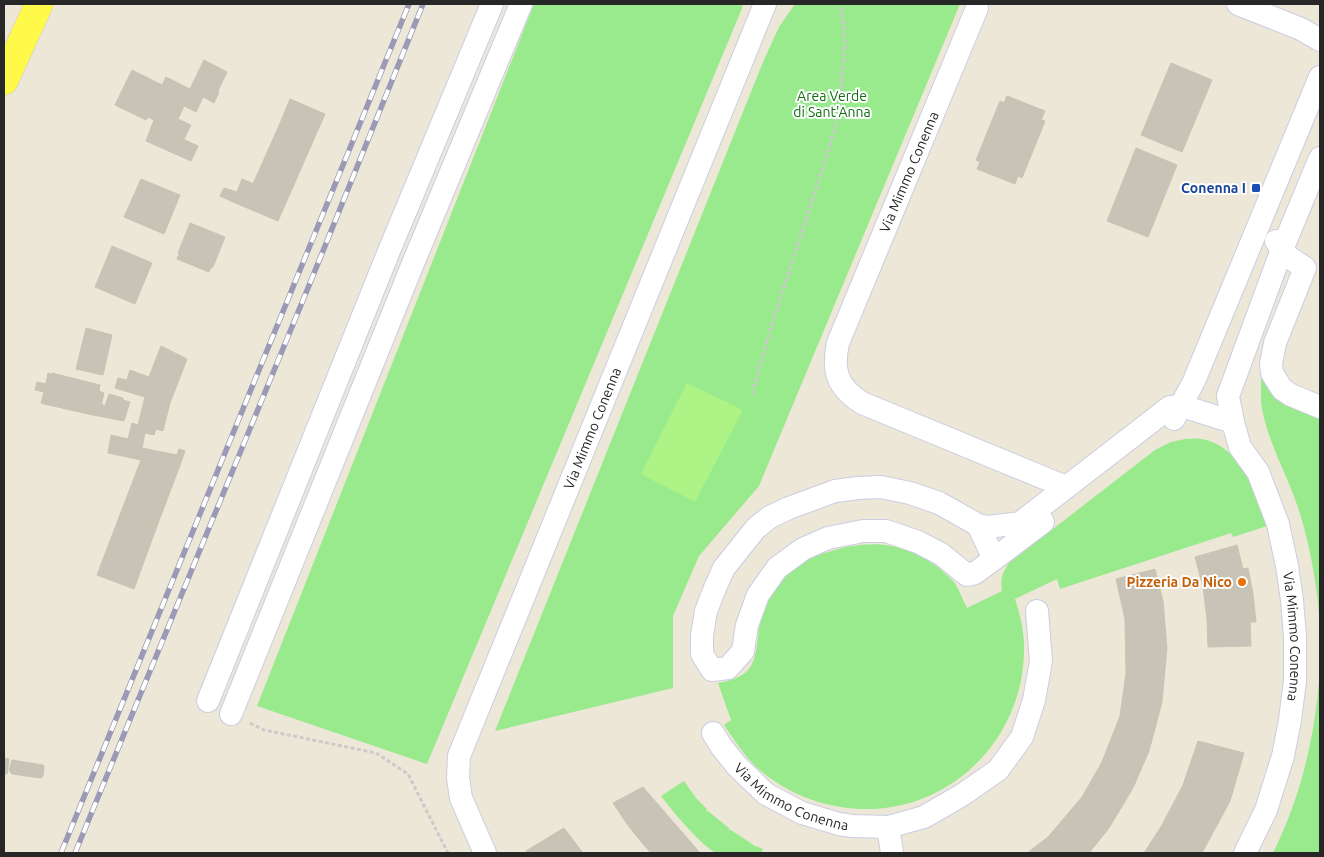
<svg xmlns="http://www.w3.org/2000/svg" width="1324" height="857" font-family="Ubuntu,sans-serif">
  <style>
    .green { fill: #98ea8c }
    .pitch { fill: #aef386 }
    .building { fill: #c7c4b7; stroke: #c7c4b1 }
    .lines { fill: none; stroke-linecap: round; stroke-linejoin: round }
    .minor-casing { stroke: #cccce3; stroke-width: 24 }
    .major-casing { stroke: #cbcbcb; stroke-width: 29 }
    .path { stroke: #cbcbcb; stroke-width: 3; stroke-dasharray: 4 2.5; stroke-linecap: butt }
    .minor { stroke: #fff; stroke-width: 22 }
    .major { stroke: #fffa49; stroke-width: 28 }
    .rail-casing { stroke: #9b99b5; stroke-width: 5.5 }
    .rail { stroke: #fff; stroke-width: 4; stroke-dasharray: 11; stroke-linecap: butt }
    .transit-dot { fill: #1a4fb4; stroke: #fff; stroke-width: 2 }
    .food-dot { fill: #e8710a; stroke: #fff; stroke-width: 2 }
    .labels { text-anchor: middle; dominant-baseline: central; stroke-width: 4; stroke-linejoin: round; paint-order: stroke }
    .park-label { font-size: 14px; fill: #116b11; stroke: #fff }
    .street-label { font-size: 14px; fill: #272727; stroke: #fff }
    .transit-label { font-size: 14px; font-weight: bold; fill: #164399; stroke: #fff; text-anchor: end }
    .food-label { font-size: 14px; font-weight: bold; fill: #c56008; stroke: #fff; text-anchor: end }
  </style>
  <rect width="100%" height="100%" fill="#ece7d7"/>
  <path class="green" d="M534 4H738L743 6 427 764 257 706Z
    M795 4H960L759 486 699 556 673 616V688L495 731 763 62 779 27Z
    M1262 367 1320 416V664C1320 644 1320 623 1318 603 1314 568 1307 532 1295 499 1284 469 1268 441 1262 409 1260 395 1261 381 1262 367Z
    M1185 439C1190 439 1196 438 1201 439 1241 445 1255 493 1267 526L1233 537 1231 533 1060 589 1057 579 1015 599C1020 614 1024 631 1024 647 1025 746 938 823 841 807 813 803 784 790 762 772 746 759 736 742 724 725L731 720 718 683C728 681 742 678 749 669 757 658 757 642 759 629 763 609 773 587 788 573 799 562 814 556 828 552 869 539 904 541 939 568 943 572 949 576 953 581 959 588 962 599 967 608L1002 591C1000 580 1002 573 1009 563L1155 450 1171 442Z
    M1320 668V853H1273C1302 795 1316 732 1320 668Z
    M684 781 696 798 707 809 706 812 708 811 730 829 728 831 731 830 755 846 754 847 756 846 763 849 761 853C749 853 729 855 718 853 705 851 670 808 661 796Z"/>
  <path class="pitch" d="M687 383 743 410 695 502 641 474Z"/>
  <path class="building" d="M204 60 227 72 218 91 219 92 214 103 203 97 196 112 184 106 178 119 191 125 183 141 152 125 154 120 148 117 146 120 115 105 132 70 162 85 166 77 190 89Z
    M1171 63 1212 80 1182 152 1141 135Z
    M1007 96 1045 111 1041 120 1045 121 1022 178 1018 176 1015 184 977 169 980 162 976 160 1000 101 1004 103Z
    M290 99 325 114 278 221 233 202 242 179 266 189 293 126 281 121Z
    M281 121 293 126 266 189 253 184Z
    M152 125 198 146 191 161 146 141Z
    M1136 148 1177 165 1148 237 1107 221Z
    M141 179 180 195 164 234 124 217Z
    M224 188 237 192 233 202 220 196Z
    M190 223 225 237 213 267 178 253Z
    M112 246 152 263 135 304 95 287Z
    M179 254 212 266 209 272 177 259Z
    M86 328 112 335 103 375 76 369Z
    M161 346 187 359 170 403 163 431 156 429 154 435 145 433 142 448 177 455 179 449 185 451 179 468 108 453 111 435 128 439 132 423 138 425 145 397 115 388 118 378 127 380 130 370 149 377Z
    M48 373 52 375 44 404 41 403 44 392 35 390 37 382 46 384Z
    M52 373 100 385 99 391 104 393 100 410 95 408 93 415 44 404Z
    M109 394 123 398V400L130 402 124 421 93 415 95 408 100 410 102 404 105 406Z
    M141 460 179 468 157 526 121 512Z
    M121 512 157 526 134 589 97 575Z
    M1237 545 1243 569 1248 568 1253 594 1256 622H1250L1251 646 1208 647 1207 619 1203 587 1195 557Z
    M1155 569 1163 601 1167 648 1162 702 1149 751 1133 788 1109 828 1089 853H1027L1048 837 1082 797 1102 762 1120 716 1126 673 1125 619 1116 579Z
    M1198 741 1244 753 1230 801 1202 853H1144L1162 825 1183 785Z
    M4 758 9 759 7 774 4 773Z
    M12 760 43 765 44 766 43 776 41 778 12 774 9 770Z
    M643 787 700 853H651L643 844 627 824 613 803Z
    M564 828 583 853H528L526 851Z"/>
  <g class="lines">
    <defs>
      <g id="minor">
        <path d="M1238 4 1301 29 1320 40"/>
        <path d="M977 8 838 343C832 371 837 387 862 403L1066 487"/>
        <path d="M1276 241 1279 245 1281 252 1305 268 1275 343 1271 364 1272 373 1282 389 1291 395 1320 407"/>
        <path d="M1174 419 1194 381 1320 77"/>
        <path d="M1233 422 1228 396 1281 252 1320 158"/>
        <path id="s1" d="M978 525 994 559 975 573 967 575 941 554 918 542 886 531H863L828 538 803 549 777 568 758 595 747 625 743 651 728 668 712 670 702 654V635L706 611 715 588 724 568 756 528 770 517 789 508 835 491 858 488 881 487 910 493 939 503 978 525 988 527 1020 523 1170 407 1182 406 1233 422 1240 447 1258 472 1278 524 1287 566 1292 600 1295 637V681L1290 720 1283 756 1266 810 1245 853"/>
        <path d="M994 559 1043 522"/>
        <path d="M208 701 389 251 492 4"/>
        <path d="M231 714 414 261 521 4"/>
        <path id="s2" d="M713 733 721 746 736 765 766 794 802 813 839 824 853 826 888 827 924 817 962 795 998 770 1022 737 1034 700 1041 661 1037 611"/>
        <path d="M888 827 892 853"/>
        <path id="s3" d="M485 853 461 798 458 778 459 756 765 4"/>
      </g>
      <path id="major" d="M4 81 39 4"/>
    </defs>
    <use href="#minor" class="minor-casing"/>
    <use href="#major" class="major-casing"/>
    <path class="path" d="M752 394 770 330 824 165 838 116 845 42 841 4
      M250 723 264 730 376 753 408 774 448 853"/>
    <use href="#minor" class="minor"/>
    <use href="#major" class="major"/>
    <defs>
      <path id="rail" d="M61 853 409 4
        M75 853 308 288 423 4"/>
    </defs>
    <use href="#rail" class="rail-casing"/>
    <use href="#rail" class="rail"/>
  </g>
  <rect class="transit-dot" x="1251" y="183" width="10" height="10" rx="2.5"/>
  <circle class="food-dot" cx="1242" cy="582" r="5"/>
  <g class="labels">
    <g class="park-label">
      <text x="832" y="96">Area Verde<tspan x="832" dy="16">di Sant'Anna</tspan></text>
    </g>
    <g class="street-label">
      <text transform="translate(909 172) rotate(-67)">Via Mimmo Conenna</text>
      <text stroke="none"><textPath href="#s3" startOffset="456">Via Mimmo Conenna</textPath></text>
      <text stroke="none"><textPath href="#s1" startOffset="1334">Via Mimmo Conenna</textPath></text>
      <text stroke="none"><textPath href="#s2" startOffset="105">Via Mimmo Conenna</textPath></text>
    </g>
    <g class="transit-label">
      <text x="1246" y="188">Conenna I</text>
    </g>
    <g class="food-label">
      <text x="1232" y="582">Pizzeria Da Nico</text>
    </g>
  </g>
  <rect width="1324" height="857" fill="none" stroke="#272727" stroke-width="10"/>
</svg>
